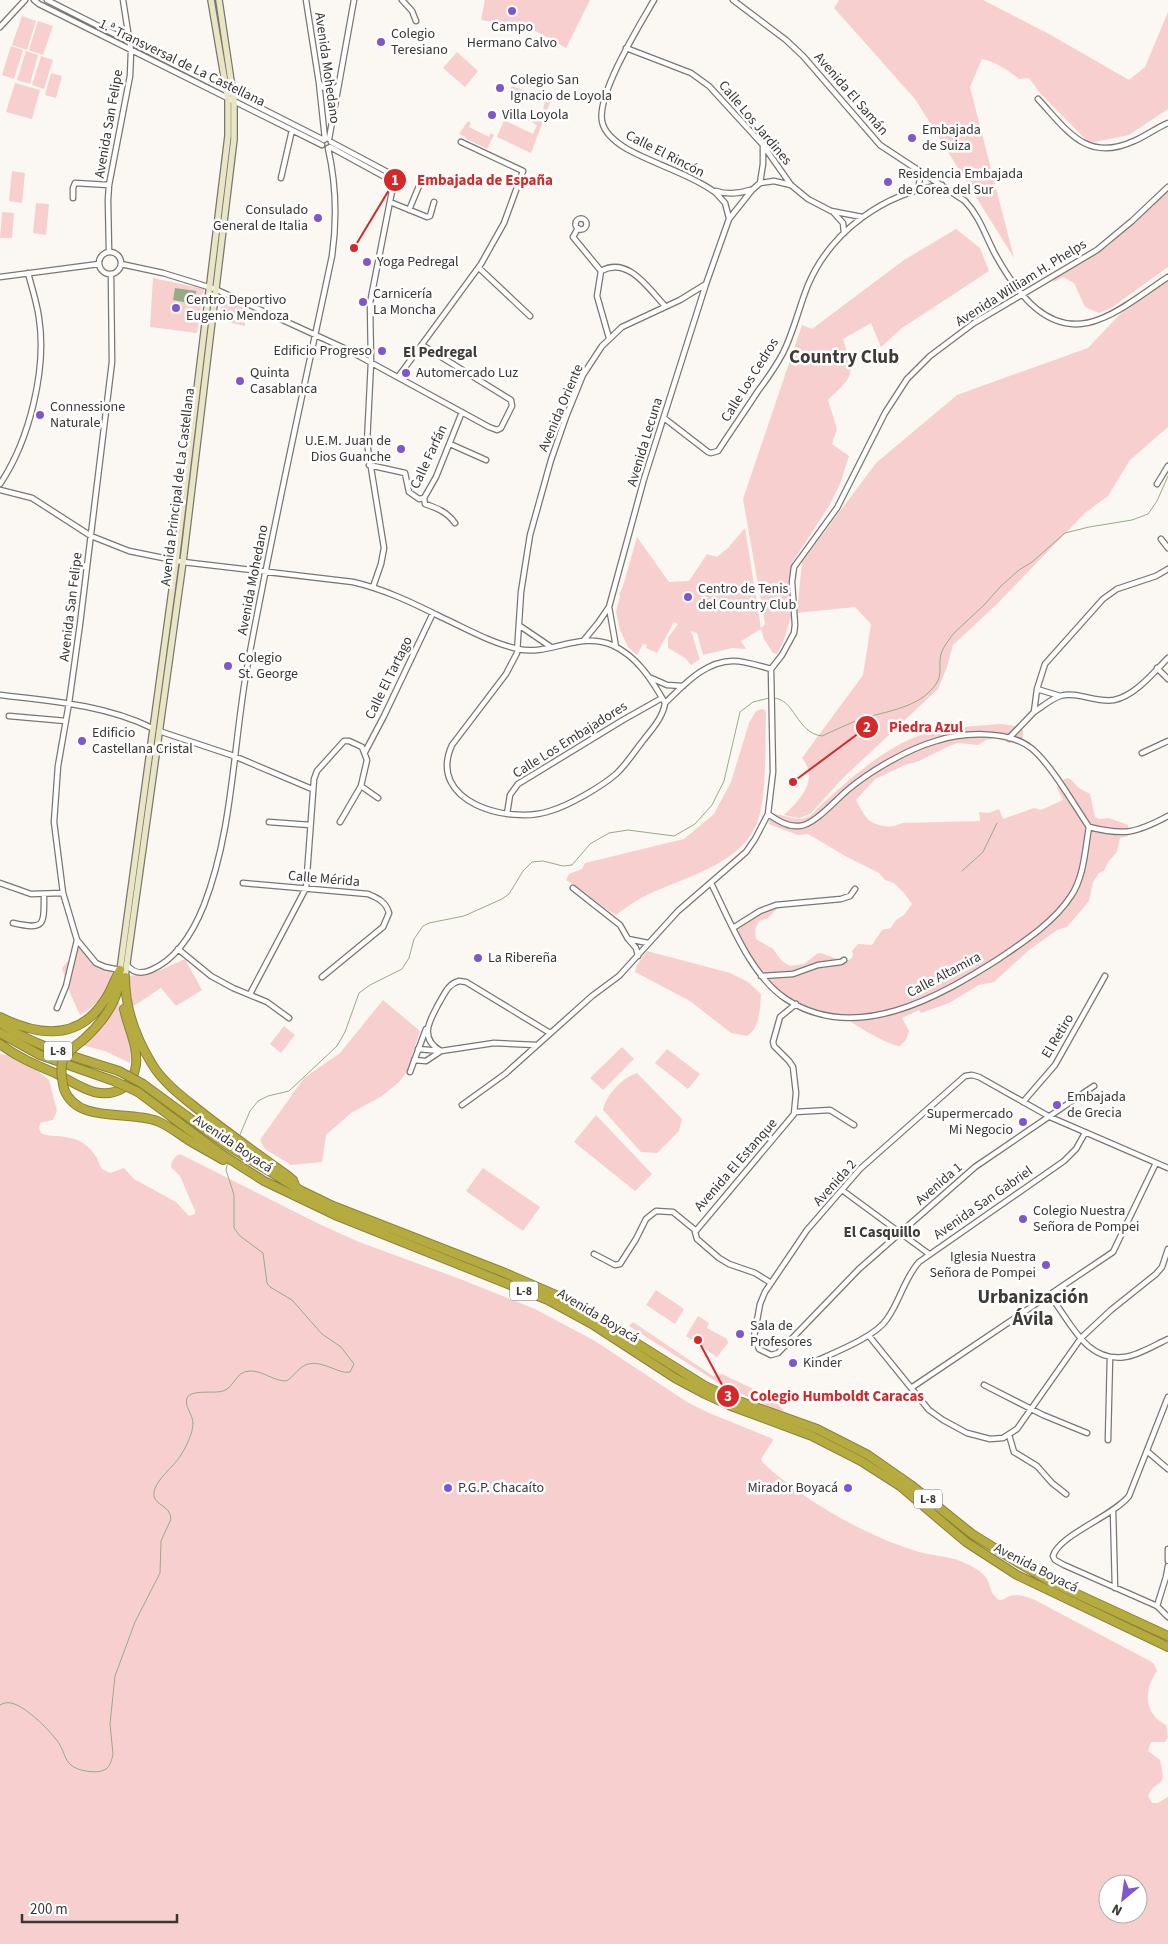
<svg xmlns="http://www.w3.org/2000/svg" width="1168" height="1944" font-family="'Source Sans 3',sans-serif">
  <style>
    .green { fill: #f7cfce; fill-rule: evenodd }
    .water { fill: #97ab87 }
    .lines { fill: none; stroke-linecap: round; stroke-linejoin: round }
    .stream { stroke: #97ab87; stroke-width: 1 }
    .street-casing { stroke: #7a7772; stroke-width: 7 }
    .secondary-casing { stroke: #7a7772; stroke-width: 8 }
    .highway-casing { stroke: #8a823b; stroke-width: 10 }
    .street { stroke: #fff; stroke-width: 4.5 }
    .secondary { stroke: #e9e6c5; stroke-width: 5.5 }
    .highway { stroke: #b6ab3e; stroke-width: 8 }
    .highway-bridge-casing { stroke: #8a823b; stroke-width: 10; stroke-linecap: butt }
    .highway-bridge { stroke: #b6ab3e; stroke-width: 8 }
    .poi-dot { fill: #8056d0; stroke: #fff; stroke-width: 2 }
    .labels { text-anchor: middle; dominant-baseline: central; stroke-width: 5; stroke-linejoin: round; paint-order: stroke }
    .shield { fill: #fff; stroke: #747372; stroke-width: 1 }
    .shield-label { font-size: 12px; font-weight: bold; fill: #383735 }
    .poi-label { font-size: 14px; fill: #383735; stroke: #fff; text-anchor: start }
    .street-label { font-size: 14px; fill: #383735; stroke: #fff }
    .neighbourhood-label { font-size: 15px; font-weight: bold; fill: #3f3c38; stroke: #fff }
    .district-label { font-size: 19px; font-weight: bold; fill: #3f3c38; stroke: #fff }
    .leader { fill: none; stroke: #d62828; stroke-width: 2 }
    .callout-dot { fill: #d62828; stroke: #fff; stroke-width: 2 }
    .mark-label { font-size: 15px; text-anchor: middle; font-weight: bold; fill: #fff }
    .callout-label { font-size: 15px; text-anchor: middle; font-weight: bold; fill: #d62828; stroke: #fff; stroke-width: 5; stroke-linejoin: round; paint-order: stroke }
  </style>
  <rect width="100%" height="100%" fill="#fbf7f2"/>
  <path class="green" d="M485 0H590L566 48 532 29 481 20Z
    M839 0H983L1049 34 1129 80 1145 67 1168 12V109L1129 135 1089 143 1040 93 1029 78 1019 79C1008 70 996 62 982 59L970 87 1014 258 915 99 834 8Z
    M22 16 36 21 27 50 12 45Z
    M38 21 53 26 43 55 29 50Z
    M11 46 23 50 14 79 2 75Z
    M26 51 38 55 30 84 17 80Z
    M457 52 478 71 465 87 443 68Z
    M41 56 53 60 44 89 32 85Z
    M51 73 62 76 56 98 45 95Z
    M15 83 40 90 32 119 6 112Z
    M512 86 551 100 531 153 497 137 504 120 533 134 537 125 510 111V109L536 117 538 111 543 110 545 102 544 100 512 90 510 94 508 92Z
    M468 121 471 123 469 127 489 137 491 133 494 135 487 149 465 138 466 137 459 134Z
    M12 171 25 173 22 203 9 201Z
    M1168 190V267L1111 308 1099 313 1085 307 1074 283 1063 277 1054 282 1052 278 1107 247Z
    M36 203 49 204 46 235 33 233Z
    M2 212 14 213 12 238H0Z
    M956 229 980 248 989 271 902 328 881 347 871 323 843 339C854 376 856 373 828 400L837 429 832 444 849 456 840 484 829 506 792 563 788 583 791 617 783 642 777 654 773 653 764 639 761 629 741 641 746 649 732 648 703 655 697 633 690 631C694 634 696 651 700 659L691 665 685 658 668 648V638L678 624 674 622 657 653 646 648 647 645 643 644 637 655 628 647 620 630 616 612 620 596 619 595 623 586 637 537 669 582 689 581 707 554 717 557 728 548 745 528 761 628 765 624 743 499 802 325 812 329 904 260Z
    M153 278 204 289 197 333 150 327Z
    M1168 281V427L1130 460 1108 496 1085 513 997 604 953 645 947 667 938 689 843 778 810 814 799 818 784 815C795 804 810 791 809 773 809 768 805 762 802 758L863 675 871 624 855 607 797 613 802 562 876 463 957 395 1088 348 1124 310Z
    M222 298 247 304 245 326 219 320Z
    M762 709 765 710 766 714C765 745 767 793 758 820 743 866 679 878 641 898 632 903 624 909 616 915 598 905 584 890 566 880L569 874 582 869 585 863 684 839 714 814 731 782 749 723 756 711Z
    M1001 724 1014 726 1023 730V738L1018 743H1009L996 738 986 740 978 745 958 743 949 746 919 761 905 765 875 779 856 800C859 805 862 812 866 817 874 827 892 829 902 823L980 821 979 812 989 813 999 809 1003 819 1034 808 1041 810 1063 800 1057 788C1070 769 1070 782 1082 790 1085 791 1087 792 1090 794L1095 817 1099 819 1109 818 1128 825V836L1120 838 1117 852 1108 862 1104 871 1099 873 1093 882 1089 901 1067 927 1057 930 1029 950 994 982 979 985 949 1003 921 1013 919 1010 902 1018 909 1031 906 1040 900 1046C892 1047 849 1023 846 1017L815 1013 787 999 761 976 733 928 776 905 778 908 768 918 759 921 755 929 756 939 773 949 782 961 790 966 804 964 818 953C831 954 838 964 851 959L853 955 852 951 858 944 872 945 882 930 891 928 896 920 904 915 912 904 904 893 894 883 885 880 879 873 847 857 808 834 798 835 771 825 768 822 774 814C787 815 796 823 810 816 838 788 884 747 921 735 946 727 975 726 1001 724Z
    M79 948 92 961 113 973C109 992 96 1006 80 1015L70 993 62 968Z
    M647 951 730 973 748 982 761 994C760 1009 760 1028 747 1036L731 1033 690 1001 635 972 637 965Z
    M185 959 202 990 176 1006 161 988 132 1007 128 975C148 978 167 967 185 959Z
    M119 996C119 1019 134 1039 130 1063L105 1051 78 1044Z
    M383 1000 420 1031 407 1071 400 1081 382 1096 351 1113 326 1135 322 1162 291 1165 265 1149 260 1140 304 1078 340 1053Z
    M284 1026 295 1035 281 1053 270 1044Z
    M622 1047 634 1059 603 1090 590 1078Z
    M667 1049 700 1074 688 1089 655 1063Z
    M17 1050 28 1055 38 1071 49 1080 57 1111 53 1120 40 1123 39 1128 41 1133C49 1137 56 1135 65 1137 80 1139 89 1145 97 1158 99 1161 99 1165 102 1169L110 1173 124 1168 134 1179 176 1202 189 1216 195 1214V1210L191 1202 180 1176 171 1167C171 1161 175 1156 180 1154L319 1224 359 1242 460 1279 535 1309 595 1341 687 1402 709 1413 773 1439 772 1442 761 1459 763 1463C802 1499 862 1534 913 1550 932 1557 953 1555 971 1566 977 1569 985 1574 988 1581 991 1589 991 1594 999 1600 1005 1600 1005 1598 1010 1596 1019 1593 1027 1597 1035 1600L1150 1661 1154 1664 1157 1671C1147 1685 1143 1704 1156 1718 1159 1721 1163 1723 1166 1725L1168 1737 1165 1742H1151L1148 1751 1160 1760C1168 1792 1156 1777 1148 1796L1152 1803H1158L1168 1797V1944H0V1054L5 1055ZM1108 1884H1138V1914H1108Z
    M637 1073 682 1119 679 1131 657 1153 641 1152 603 1110C606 1095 622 1078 637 1073Z
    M596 1115 652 1174 635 1191 574 1142Z
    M483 1168 540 1207 523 1231 466 1191Z
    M656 1290 684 1309 675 1324 646 1305Z
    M698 1316 709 1323 707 1328 727 1339 728 1343 717 1357 686 1336Z
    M633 1322 713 1376 722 1374C738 1382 775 1397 784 1411L777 1410 720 1384 629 1326Z"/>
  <path class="water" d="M175 288 196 291 194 304 173 300Z"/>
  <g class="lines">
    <path class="stream" d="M773 698C795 698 796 733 822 736 835 730 848 724 861 719 886 711 920 708 936 684 943 674 938 664 941 654 943 647 949 640 953 634L984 605 1001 586 1019 570 1032 562 1065 533 1089 527 1132 520 1148 514 1157 501 1168 476
      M962 871 983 852 997 823
      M239 1137 250 1111 258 1101 268 1096 289 1091 337 1046 345 1032 359 993 370 985 402 969 409 958 414 939 423 926 429 923 464 916 502 899 509 894 523 871 532 862 543 861 563 866 572 865 590 844 609 833 628 830 674 836 695 824 712 805 724 781 740 712 753 702 769 698
      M0 1705C4 1703 7 1702 11 1703 26 1706 52 1732 60 1745 64 1752 65 1760 71 1765 77 1771 97 1774 104 1770 110 1768 112 1759 113 1754L110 1724 115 1676 135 1622 160 1573 161 1541 171 1519C170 1505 156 1506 154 1496 152 1482 174 1467 181 1455 186 1447 193 1433 193 1423 193 1415 184 1406 187 1398 191 1389 214 1394 223 1391 235 1387 235 1372 249 1371 262 1370 273 1381 286 1381 294 1377 298 1367 308 1364 323 1360 340 1375 350 1372L354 1364 341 1347 322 1334 292 1300 270 1287 267 1283 263 1253 240 1236 234 1228V1195L226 1170 228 1161"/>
    <defs>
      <path id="street" d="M34 0 39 4 322 145
        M47 0 324 140
        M306 0 319 83 325 139
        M402 0 412 11 416 21
        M654 0C639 26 597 94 602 121 604 133 617 143 627 149 654 164 692 175 716 193L725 203 729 218
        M733 0 786 40 803 56 880 145 965 201C980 217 985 235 995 254 1016 292 1049 340 1100 319 1122 311 1148 290 1168 277
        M0 27 25 0
        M626 48 691 73 709 86 763 145 791 185 808 199 831 211 862 217
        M320 84C325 90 331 92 338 86
        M1038 99C1067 130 1086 163 1134 141 1146 136 1156 128 1168 123
        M329 139 354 0
        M331 142 395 176 370 303 371 362 367 443 384 548 381 564 373 587
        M330 147 394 182
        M281 178 292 130
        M760 183 763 164V146
        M918 190 921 172
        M716 191C728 195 738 194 750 190
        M73 198V188L75 183 109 185
        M390 202 427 217 430 216 434 202
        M409 210 419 186
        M834 213 843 223 844 233
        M575.5 224a5.5 5.5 0 1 1 11 0a5.5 5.5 0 1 1-11 0Z
        M578 228 573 237 601 271
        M99 263a11 11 0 1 1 22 0a11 11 0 1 1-22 0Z
        M109 252 108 200 109 185 130 76 131 51 123 0
        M121 264 163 273 215 289 346 349 489 427 497 430 501 428 512 406 511 400 422 345
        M479 268 530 316
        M111 275 112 362 80 624 69 703 58 766 54 822 63 893 77 940 96 963 105 967 120 970
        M0 277 99 264
        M609 338 597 296 601 271C628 256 648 288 665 306
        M398 377 481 264 504 223 523 171 461 142
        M664 418 708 452 711 453 718 451C731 431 745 411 758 391 767 379 776 366 783 353 794 331 799 307 808 285 831 231 884 193 942 185
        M450 444 486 460
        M369 465 405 473 409 492 419 499 424 498 436 477 462 412
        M0 484C29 441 47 370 39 318 37 303 32 288 28 273
        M1157 484 1168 466
        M0 490 32 498 91 536 129 551 183 562 353 582C384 589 413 603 441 617 467 629 491 643 518 649 550 656 580 631 612 645 637 656 652 680 665 703
        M424 498 425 504C437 508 447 512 455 523
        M1161 539 1168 548
        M609 607 616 647
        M520 626 551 647
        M584 640 598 623 609 607 644 479 706 284 729 219 752 190 760 183 774 181 791 185
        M1157 668 1168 679
        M771 669 782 655 794 633 795 625 792 582 794 567 837 508 885 413 907 379 930 356 974 323 1097 250 1132 221 1168 187
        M651 678 667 685 683 686
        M1037 689 1060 696
        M0 695C52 701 105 705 152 728
        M665 703C663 718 651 730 642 742 634 752 626 765 616 774 601 787 568 806 550 811 509 825 426 802 452 745L506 674 517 653 521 592 530 535 551 460 566 417 583 375 602 346 622 327 680 300 706 284
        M665 703C684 685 705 661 733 661 746 661 759 666 771 669
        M1034 712C1042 707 1051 699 1060 696 1077 691 1096 703 1114 700 1135 696 1153 673 1168 658
        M9 716 66 721
        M159 731 234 756 312 789
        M1009 738 1034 712 1037 689 1045 664 1103 599 1117 589 1156 576 1168 569
        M365 752 384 716 433 613
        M1142 753 1168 741
        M507 814 510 795 518 784 623 720 662 698
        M768 814C777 820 787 827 799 826 814 826 837 798 850 788 872 770 908 749 936 741 962 732 1008 730 1031 748 1051 764 1074 805 1089 827 1125 836 1136 833 1168 816
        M269 822 310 825
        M340 822 361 786
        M0 883 31 894 63 893
        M243 883 368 894C378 898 386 902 389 913L383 927 322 977
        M711 883C730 921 750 975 786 999 856 1045 939 997 1000 958 1025 941 1054 922 1071 896 1084 877 1085 850 1089 827
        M573 888 620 925 628 939 648 943
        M13 923C45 930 44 926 44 894
        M733 928 760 911 776 905 841 899 850 896 855 889
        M629 940 636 948 638 956
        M178 949 211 976 233 988 267 1002 289 1018
        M127 965C134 974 142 974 151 970 177 959 194 930 204 905 233 830 233 747 247 668 272 530 303 393 332 256 337 221 336 183 328 148
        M761 976 793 974 818 965 841 962 844 960
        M250 994 306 888 314 779 317 771 344 741H349L362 747 367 760 361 786 378 798
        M57 1008 66 986 77 940
        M418 1049 441 1051 494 1043 537 1045
        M441 1051C418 1038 430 1020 439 1003 445 993 448 984 459 981L466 982 550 1033
        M414 1060 426 1061 441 1051
        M410 1072 426 1029
        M1094 1086 975 1167 859 1269 778 1353 771 1355 759 1349 754 1337 760 1304 765 1292 807 1230 860 1169 965 1076 972 1075 979 1077 1050 1117 1168 1168
        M1023 1102 1055 1065 1105 976
        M462 1105 505 1074 592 996 619 976 678 911 730 866 746 852 755 839 768 814 773 772 771 669
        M795 1112 830 1110 854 1125
        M842 1190 929 1254
        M594 1254 615 1265 620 1264 636 1239 646 1219 656 1211 673 1212 695 1230
        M771 1283 755 1273 729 1264 719 1258 697 1239 695 1232 794 1114 796 1093 793 1067 789 1061 774 1046 773 1042 780 1017 796 1004
        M1056 1304C1074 1329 1089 1362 1125 1357 1139 1355 1155 1345 1168 1339
        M869 1336 929 1410 943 1420 967 1433 990 1439 1003 1438 1017 1429 1081 1338 1111 1310 1156 1274 1162 1267 1168 1249
        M807 1365C828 1355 875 1338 887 1319 900 1301 904 1279 919 1262L1064 1161 1076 1149 1085 1133
        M984 1385 1043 1415 1087 1433
        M911 1388 1113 1252 1156 1163
        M1168 1397 1129 1496C1112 1517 1059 1535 1053 1556L1055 1560 1064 1565 1157 1606 1168 1617
        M1009 1435 1014 1452 1037 1466 1052 1483 1066 1494
        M1108 1440 1110 1357
        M1148 1452 1168 1469
        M1113 1510 1115 1588
        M1168 1549V1561
        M1157 1606 1166 1577 1168 1566"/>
      <path id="secondary" d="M120 970 176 561 228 136V100L211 0
        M125 977 183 562 234 139V101L219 0"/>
      <path id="highway" d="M125 977C125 1008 136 1038 152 1064 162 1081 180 1095 195 1107 225 1131 256 1153 287 1175L293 1180 296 1188
        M0 1017C38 1036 78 1041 104 1001 111 992 114 980 120 970
        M0 1023C35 1047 79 1058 119 1071
        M0 1033 40 1055 114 1081
        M83 1040C102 1023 118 1003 120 977
        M0 1044C17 1057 36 1065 55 1073 76 1083 99 1103 123 1088 130 1083 135 1074 136 1065 138 1045 128 1028 124 1009
        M143 1084 225 1144 300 1190 333 1206 505 1273 556 1295 593 1316 705 1386 733 1399 817 1429 868 1455 911 1485 972 1534 1022 1565 1051 1582 1168 1636
        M64 1089C77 1124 127 1110 157 1121 169 1126 179 1134 190 1141 201 1148 212 1153 223 1160
        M138 1092 220 1153 264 1181 335 1215 548 1300 592 1324 675 1378 705 1394 731 1406 812 1436 861 1461 900 1486 966 1542 1017 1575 1168 1647"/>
    </defs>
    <use href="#street" class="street-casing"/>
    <use href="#secondary" class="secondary-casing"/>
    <use href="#highway" class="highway-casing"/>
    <use href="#street" class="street"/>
    <use href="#secondary" class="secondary"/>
    <use href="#highway" class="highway"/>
    <defs>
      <path id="highway-bridge" d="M119 1071 143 1084
        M114 1081 138 1092
        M64 1089C58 1061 61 1057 83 1040"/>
    </defs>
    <use href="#highway-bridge" class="highway-bridge-casing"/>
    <use href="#highway-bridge" class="highway-bridge"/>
  </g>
  <g class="poi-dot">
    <circle cx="512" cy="11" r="5"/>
    <circle cx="381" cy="42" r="5"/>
    <circle cx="500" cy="88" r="5"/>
    <circle cx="492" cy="115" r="5"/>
    <circle cx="912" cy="138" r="5"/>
    <circle cx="888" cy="182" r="5"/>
    <circle cx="318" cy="218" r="5"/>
    <circle cx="367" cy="262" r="5"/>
    <circle cx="363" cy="302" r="5"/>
    <circle cx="176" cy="308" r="5"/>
    <circle cx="382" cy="351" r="5"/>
    <circle cx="406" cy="373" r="5"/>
    <circle cx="240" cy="381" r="5"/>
    <circle cx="40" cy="415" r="5"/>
    <circle cx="401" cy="449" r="5"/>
    <circle cx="688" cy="597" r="5"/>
    <circle cx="228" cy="666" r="5"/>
    <circle cx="82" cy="741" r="5"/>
    <circle cx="478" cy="958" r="5"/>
    <circle cx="1057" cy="1105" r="5"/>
    <circle cx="1023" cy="1122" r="5"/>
    <circle cx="1023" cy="1219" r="5"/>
    <circle cx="1046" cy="1265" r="5"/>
    <circle cx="740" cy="1334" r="5"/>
    <circle cx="793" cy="1363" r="5"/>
    <circle cx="448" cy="1488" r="5"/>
    <circle cx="848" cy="1488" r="5"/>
  </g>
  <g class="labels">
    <g class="shield">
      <rect x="44" y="1041.5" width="28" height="19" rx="4"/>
      <rect x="510" y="1281.5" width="28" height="19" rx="4"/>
      <rect x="914" y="1489.5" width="28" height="19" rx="4"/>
    </g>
    <g class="shield-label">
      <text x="58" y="1051">L-8</text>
      <text x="524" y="1291">L-8</text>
      <text x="928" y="1499">L-8</text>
    </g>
    <g class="poi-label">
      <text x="512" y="27" text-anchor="middle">Campo<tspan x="512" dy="16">Hermano Calvo</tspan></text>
      <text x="391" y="34">Colegio<tspan x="391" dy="16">Teresiano</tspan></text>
      <text x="510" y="80">Colegio San<tspan x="510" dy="16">Ignacio de Loyola</tspan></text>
      <text x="502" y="115">Villa Loyola</text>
      <text x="922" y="130">Embajada<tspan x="922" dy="16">de Suiza</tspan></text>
      <text x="898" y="174">Residencia Embajada<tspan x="898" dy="16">de Corea del Sur</tspan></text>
      <text x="308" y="210" text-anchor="end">Consulado<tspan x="308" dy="16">General de Italia</tspan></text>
      <text x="377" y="262">Yoga Pedregal</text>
      <text x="373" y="294">Carnicería<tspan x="373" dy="16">La Moncha</tspan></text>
      <text x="186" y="300">Centro Deportivo<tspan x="186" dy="16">Eugenio Mendoza</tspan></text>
      <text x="372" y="351" text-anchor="end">Edificio Progreso</text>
      <text x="250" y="373">Quinta<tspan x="250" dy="16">Casablanca</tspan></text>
      <text x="416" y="373">Automercado Luz</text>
      <text x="50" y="407">Connessione<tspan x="50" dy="16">Naturale</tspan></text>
      <text x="391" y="441" text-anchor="end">U.E.M. Juan de<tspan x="391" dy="16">Dios Guanche</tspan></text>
      <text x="698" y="589">Centro de Tenis<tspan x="698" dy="16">del Country Club</tspan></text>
      <text x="238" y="658">Colegio<tspan x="238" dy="16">St. George</tspan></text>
      <text x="92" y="733">Edificio<tspan x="92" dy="16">Castellana Cristal</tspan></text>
      <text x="488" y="958">La Ribereña</text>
      <text x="1067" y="1097">Embajada<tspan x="1067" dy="16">de Grecia</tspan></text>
      <text x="1013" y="1114" text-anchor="end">Supermercado<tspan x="1013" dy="16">Mi Negocio</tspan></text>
      <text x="1033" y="1211">Colegio Nuestra<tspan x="1033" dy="16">Señora de Pompei</tspan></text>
      <text x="1036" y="1257" text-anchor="end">Iglesia Nuestra<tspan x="1036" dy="16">Señora de Pompei</tspan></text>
      <text x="750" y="1326">Sala de<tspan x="750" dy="16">Profesores</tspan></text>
      <text x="803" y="1363">Kinder</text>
      <text x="458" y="1488">P.G.P. Chacaíto</text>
      <text x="838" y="1488" text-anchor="end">Mirador Boyacá</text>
    </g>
    <g class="street-label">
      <text transform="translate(182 63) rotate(26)">1.ª Transversal de La Castellana</text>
      <text transform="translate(327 68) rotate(82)">Avenida Mohedano</text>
      <text transform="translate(851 94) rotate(49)">Avenida El Samán</text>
      <text transform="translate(755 123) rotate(50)">Calle Los Jardines</text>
      <text transform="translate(109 124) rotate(-80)">Avenida San Felipe</text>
      <text transform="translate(665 154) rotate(27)">Calle El Rincón</text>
      <text transform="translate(1021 283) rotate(-32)">Avenida William H. Phelps</text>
      <text transform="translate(750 380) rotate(-58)">Calle Los Cedros</text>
      <text transform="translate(561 408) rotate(-67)">Avenida Oriente</text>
      <text transform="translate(645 442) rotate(-73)">Avenida Lecuna</text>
      <text transform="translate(429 457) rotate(-65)">Calle Farfán</text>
      <text transform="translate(178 487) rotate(-83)">Avenida Principal de La Castellana</text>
      <text transform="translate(253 580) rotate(-79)">Avenida Mohedano</text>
      <text transform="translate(71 607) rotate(-83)">Avenida San Felipe</text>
      <text transform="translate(389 678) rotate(-64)">Calle El Tartago</text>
      <text transform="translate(570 740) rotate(-32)">Calle Los Embajadores</text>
      <text transform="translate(324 879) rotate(5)">Calle Mérida</text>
      <text transform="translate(944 975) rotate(-28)">Calle Altamira</text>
      <text transform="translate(1058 1036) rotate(-59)">El Retiro</text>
      <text transform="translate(233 1144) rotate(34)">Avenida Boyacá</text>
      <text transform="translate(736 1165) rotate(-49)">Avenida El Estanque</text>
      <text transform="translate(835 1183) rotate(-48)">Avenida 2</text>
      <text transform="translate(939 1184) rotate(-41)">Avenida 1</text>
      <text transform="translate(983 1203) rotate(-35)">Avenida San Gabriel</text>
      <text transform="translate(598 1316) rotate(31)">Avenida Boyacá</text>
      <text transform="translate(1036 1568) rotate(27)">Avenida Boyacá</text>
    </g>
    <g class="neighbourhood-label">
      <text x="440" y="352">El Pedregal</text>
      <text x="882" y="1232">El Casquillo</text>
    </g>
    <g class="district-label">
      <text x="844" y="357">Country Club</text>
      <text x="1033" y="1297">Urbanización<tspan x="1033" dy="22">Ávila</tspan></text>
    </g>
  </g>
  <path class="leader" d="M354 248L395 180M793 782L867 727M698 1340L728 1396"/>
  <g class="callout-dot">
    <circle cx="354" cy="248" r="5"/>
    <circle cx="793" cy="782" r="5"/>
    <circle cx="698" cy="1340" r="5"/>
    <circle cx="395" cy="180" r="12"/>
    <circle cx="867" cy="727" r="12"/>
    <circle cx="728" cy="1396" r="12"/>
  </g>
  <g class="mark-label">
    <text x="395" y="185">1</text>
    <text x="867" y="732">2</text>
    <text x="728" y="1401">3</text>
  </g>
  <g class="callout-label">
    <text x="485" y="185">Embajada de España</text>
    <text x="926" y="732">Piedra Azul</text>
    <text x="837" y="1401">Colegio Humboldt Caracas</text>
  </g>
  <g transform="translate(1123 1899) rotate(209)"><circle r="24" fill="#ffffff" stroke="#afafae"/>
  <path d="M0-4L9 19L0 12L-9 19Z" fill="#8056d0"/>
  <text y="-8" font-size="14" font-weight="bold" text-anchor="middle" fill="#383735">N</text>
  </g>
  <path d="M22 1914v8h155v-8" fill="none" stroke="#383735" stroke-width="2.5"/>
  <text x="30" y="1914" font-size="15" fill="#383735" stroke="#ffffff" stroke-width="4" paint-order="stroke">200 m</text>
</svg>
